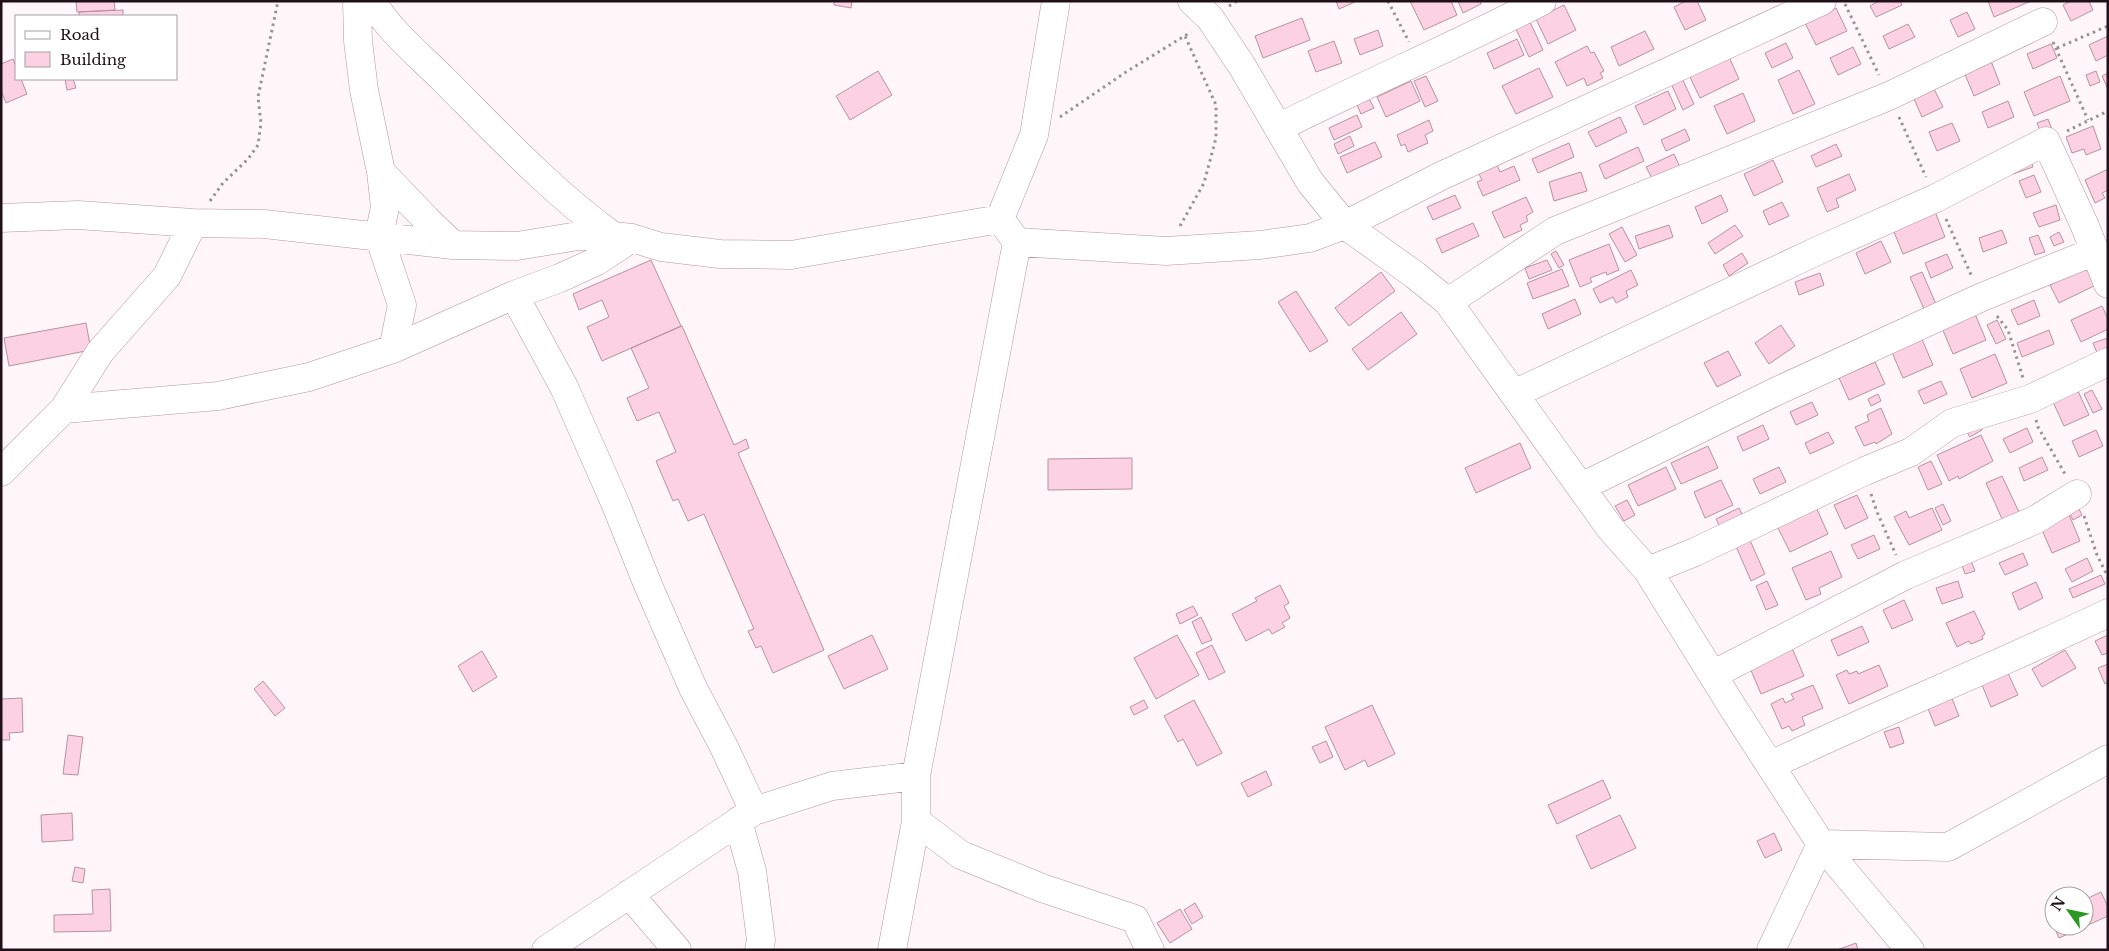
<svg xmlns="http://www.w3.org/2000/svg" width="2109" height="951" font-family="'Libre Baskerville',serif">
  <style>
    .building { fill: #fcd1e2; stroke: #b892a1 }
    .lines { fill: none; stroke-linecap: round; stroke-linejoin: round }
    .minor-casing { stroke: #b993a2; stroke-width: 29 }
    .path { stroke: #9c9296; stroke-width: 3; stroke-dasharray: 2.5 4; stroke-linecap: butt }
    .minor { stroke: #fff; stroke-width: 28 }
  </style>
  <rect width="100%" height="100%" fill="#fef6f9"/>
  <path class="building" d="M76 1H114L115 10 77 12Z
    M834 1H852L851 8 834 5Z
    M1336 1H1357L1339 9Z
    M1410 1H1451L1457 15 1424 30Z
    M1458 1H1480L1481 4 1463 13Z
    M1686 1H1697L1706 20 1685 30 1674 7Z
    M1879 1H1900L1902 5 1876 17 1870 6Z
    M1988 1H2031L1994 17Z
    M2071 1H2089L2093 10 2071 21 2063 5Z
    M1564 5 1576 30 1548 44 1536 19Z
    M1836 8 1847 31 1816 45 1805 23Z
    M123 10V16H79V12Z
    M1967 12 1975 29 1958 37 1950 20Z
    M1302 18 1310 40 1263 58 1255 36Z
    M1530 22 1543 50 1529 57 1516 29Z
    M1908 24 1915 37 1889 49 1883 36Z
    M1378 30 1383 46 1360 55 1354 39Z
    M1645 31 1654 49 1619 66 1611 47Z
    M2108 36V55L2096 61 2089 45Z
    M1517 39 1524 55 1494 69 1487 53Z
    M1334 41 1342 63 1316 72 1308 51Z
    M1786 43 1793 58 1772 68 1765 53Z
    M2051 44 2057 58 2033 69 2027 54Z
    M1587 46 1591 53 1594 52 1604 71 1600 73 1603 78 1587 86 1584 78 1567 86 1555 62Z
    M1853 47 1861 64 1838 75 1830 58Z
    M1729 57 1739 79 1700 98 1689 75Z
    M13 59 16 67V79H21L27 94 6 103 1 91V64Z
    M1991 61 2000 84 1974 96 1964 72Z
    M1539 68 1553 97 1516 114 1502 86Z
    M1799 70 1815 104 1793 114 1778 80Z
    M878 71 892 95 850 120 836 96Z
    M2096 71 2100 82 2090 86 2086 75Z
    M2108 73V89L2102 76Z
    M1680 74 1694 104 1683 110 1669 79Z
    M1426 76 1438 101 1425 107 1414 81Z
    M2060 76 2070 101 2034 116 2024 92Z
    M65 79H73L76 88 67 90Z
    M1411 81 1420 101 1386 117 1377 97Z
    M1934 89 1943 107 1922 117 1914 99Z
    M1668 91 1676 109 1644 125 1635 106Z
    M1366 93 1374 108 1361 114 1354 98Z
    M1743 93 1755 121 1727 134 1714 106Z
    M2008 101 2014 117 1988 128 1982 112Z
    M1357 115 1362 127 1334 140 1329 128Z
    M1620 117 1627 132 1596 147 1588 132Z
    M2048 119 2053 132 2042 136 2037 123Z
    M1429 120 1433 131 1425 135 1428 143 1408 152 1405 144 1401 146 1397 135Z
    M1952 123 1960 141 1937 151 1929 132Z
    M2093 126 2101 149 2086 155 2084 149 2072 153 2066 137Z
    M1685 129 1690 140 1666 151 1661 140Z
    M1350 136 1354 146 1338 154 1334 144Z
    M1375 142 1382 157 1347 173 1340 157Z
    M1569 143 1574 157 1538 173 1532 159Z
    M1836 144 1842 156 1816 167 1811 156Z
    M1638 147 1644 161 1605 179 1599 165Z
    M1674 154 1680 167 1653 180 1646 167Z
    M2029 155 2033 167 2013 174 2009 163Z
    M1495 160 1500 172 1514 166 1520 180 1483 196 1477 182 1482 180 1476 168Z
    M1773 160 1783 182 1754 196 1744 174Z
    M2108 169V190L2102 193 2105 198 2095 203 2085 180Z
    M1581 172 1587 191 1554 201 1549 182Z
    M1849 174 1856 190 1836 199 1839 207 1827 212 1817 188Z
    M2034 175 2041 192 2026 198 2019 181Z
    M1455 195 1461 208 1433 220 1427 207Z
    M1721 195 1728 211 1702 224 1695 207Z
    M1526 197 1533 212 1526 216 1528 221 1520 225 1522 230 1504 238 1492 212Z
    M1782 202 1789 216 1769 225 1763 211Z
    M2056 205 2060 220 2039 227 2033 213Z
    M1934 209 1945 237 1903 254 1892 227Z
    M1473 223 1479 236 1442 253 1436 239Z
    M1669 225 1673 237 1639 249 1635 236Z
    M1735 225 1743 236 1715 254 1708 243Z
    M1622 227 1637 255 1625 262 1609 234Z
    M2002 230 2007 243 1983 252 1979 238Z
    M2059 232 2064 242 2054 246 2050 237Z
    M2038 235 2045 252 2035 255 2029 238Z
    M1881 241 1891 262 1865 274 1856 253Z
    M1609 244 1619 270 1607 275 1606 272 1590 278 1592 282 1580 287 1569 260Z
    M1556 251 1564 265 1559 268 1551 254Z
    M1742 253 1748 263 1729 276 1723 265Z
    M1947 254 1953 268 1931 278 1925 263Z
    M651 260 681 326 602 361 587 327 609 317 602 300 579 310 573 294Z
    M1547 260 1552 270 1529 279 1525 268Z
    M2091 265 2100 283 2059 303 2050 285Z
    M1562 269 1569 286 1533 299 1527 283Z
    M1631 270 1638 285 1626 291 1628 297 1616 303 1613 297 1600 303 1593 289Z
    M1381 272 1395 291 1349 326 1335 308Z
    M1922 272 1936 304 1924 309 1910 277Z
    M1820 273 1824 285 1799 295 1795 282Z
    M1296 291 1328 341 1310 352 1278 302Z
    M1575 299 1581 314 1548 329 1542 314Z
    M2034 300 2040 316 2018 325 2011 310Z
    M2102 306 2108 319V329L2081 342 2071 320Z
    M1401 312 1417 334 1368 370 1352 349Z
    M1975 314 1986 340 1953 354 1942 328Z
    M1997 320 2006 339 1996 344 1987 325Z
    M86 323 91 350 9 366 4 338Z
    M1781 325 1795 346 1769 364 1755 343Z
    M682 326 734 445 746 439 749 448 738 453 824 650 773 673 761 646 756 648 748 631 754 629 704 514 688 521 678 499 673 501 656 461 676 452 659 412 637 421 627 398 649 388 631 348Z
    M2049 330 2054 344 2022 357 2017 343Z
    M1921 337 1933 365 1903 378 1891 350Z
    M2108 338V351L2098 355 2093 343Z
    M1728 351 1741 375 1717 387 1704 363Z
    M1995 354 2007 383 1972 398 1960 369Z
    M1875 362 1885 384 1849 400 1839 378Z
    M1941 381 1947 394 1924 404 1918 391Z
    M2092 390 2102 409 2093 413 2084 394Z
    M2078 391 2089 415 2064 426 2053 402Z
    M1878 394 1881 401 1871 406 1868 399Z
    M1812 402 1818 415 1796 425 1790 412Z
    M1881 408 1892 434 1876 444 1875 442 1864 446 1855 427 1869 421 1867 415Z
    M1763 425 1769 439 1743 451 1737 437Z
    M1979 425 1982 430 1970 437 1967 432Z
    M2027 428 2033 442 2010 453 2003 439Z
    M2096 430 2103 446 2079 457 2072 441Z
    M1828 432 1834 443 1810 454 1805 443Z
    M1981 435 1993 461 1959 479 1958 476 1949 481 1937 455Z
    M1520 443 1531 468 1476 493 1465 468Z
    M1708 446 1718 468 1681 484 1671 463Z
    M2042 457 2048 470 2024 481 2019 468Z
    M1132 458V489L1048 490V459Z
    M1931 461 1942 484 1928 490 1918 467Z
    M1666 467 1676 489 1638 506 1628 485Z
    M1779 467 1786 482 1760 494 1753 479Z
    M2002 476 2019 512 2002 519 1986 483Z
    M1721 480 1733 505 1705 518 1694 492Z
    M1857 495 1868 518 1845 529 1834 505Z
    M2074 499 2082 515 2073 520 2065 504Z
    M1627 500 1635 515 1624 521 1615 506Z
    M1943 504 1951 521 1943 525 1935 508Z
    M1816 507 1828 534 1790 552 1777 526Z
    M1739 508 1745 520 1722 531 1716 519Z
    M1932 508 1942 530 1909 545 1894 517 1906 511 1909 518Z
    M2067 510 2080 541 2052 553 2039 523Z
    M1874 535 1880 549 1858 559 1851 545Z
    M1749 538 1765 574 1751 581 1735 544Z
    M1831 551 1842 577 1819 588 1821 594 1806 600 1792 568Z
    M2023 553 2028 565 2005 575 1999 563Z
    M1969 555 1975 571 1965 574 1960 559Z
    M2087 558 2093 571 2072 582 2065 569Z
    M2101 575 2105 584 2073 598 2069 589Z
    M1767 581 1778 605 1766 610 1756 586Z
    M1958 581 1963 597 1942 604 1936 588Z
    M2036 582 2043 598 2019 610 2012 593Z
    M1280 585 1289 603 1284 606 1290 618 1282 623 1285 627 1272 634 1269 629 1246 641 1232 614 1257 601 1255 598Z
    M1904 600 1913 620 1892 629 1883 610Z
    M1193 606 1198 615 1180 624 1176 614Z
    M1974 611 1985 634 1982 636 1983 639 1971 644 1969 641 1957 647 1946 623Z
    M1201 617 1212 640 1202 644 1192 622Z
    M1862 626 1869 642 1838 656 1831 640Z
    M872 635 888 669 844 689 828 656Z
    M1177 635 1199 675 1156 699 1134 658Z
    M2108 635V653L2102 655 2095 641Z
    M1212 645 1225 672 1209 680 1196 653Z
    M1792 648 1804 676 1761 694 1750 668Z
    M2065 650 2076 668 2042 687 2032 669Z
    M482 651 497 677 473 692 458 666Z
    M2108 664V682L2105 684 2098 668Z
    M1879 665 1888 686 1849 704 1836 675 1847 670 1849 674 1857 671 1858 674Z
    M2008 673 2018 695 1991 707 1982 685Z
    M263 681 285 708 275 716 254 689Z
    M1813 685 1823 708 1802 717 1805 725 1792 731 1789 726 1782 729 1771 704 1783 698 1785 703 1794 699 1791 694Z
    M1951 696 1959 716 1935 726 1927 706Z
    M22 698 23 732 9 733 10 740H1V699Z
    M1144 700 1148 708 1134 715 1130 707Z
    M1194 700 1222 753 1197 766 1183 739 1178 742 1164 716Z
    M1372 705 1395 754 1368 767 1365 760 1345 770 1325 727Z
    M1899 727 1904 743 1890 748 1884 732Z
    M68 735 83 737 78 775 63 774Z
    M1326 741 1333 757 1320 763 1312 747Z
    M1266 771 1272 785 1248 797 1241 783Z
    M1603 780 1611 798 1557 824 1548 805Z
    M72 813 73 840 42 842 41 815Z
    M1620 815 1636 848 1591 869 1576 836Z
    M1774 833 1782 850 1765 858 1757 841Z
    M75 867 85 869 83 883 72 881Z
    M110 889 111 931 54 932V915L93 914 92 890Z
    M2101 892 2108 907V916L2059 938 2049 915 2054 913V926H2084V900Z
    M1195 903 1203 917 1192 924 1184 910Z
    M1180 909 1192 929 1170 943 1157 923Z
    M1856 943 1858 950H1837Z"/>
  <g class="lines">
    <defs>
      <path id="minor" d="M357 1 358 41 364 90 381 172 385 207 379 236 402 305 393 349
        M372 1C389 31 419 55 443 79 498 134 551 191 613 236
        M1192 1 1210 18 1242 66 1310 182 1345 225 1415 275 1448 302 1610 528 1648 571 1735 711 1821 844 1910 950
        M1278 128C1365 84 1455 46 1542 1
        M381 172 426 219 453 245
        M1 218 78 215 193 223 264 224 453 245 517 246 578 236H613L632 238 661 247 720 254 791 255 1000 219
        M1017 242 1166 251 1260 245 1310 238 1345 225 1441 176 1822 1
        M514 295 564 387 616 505 648 585 693 688 724 747 754 811
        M1448 302 1555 231 1889 96 2043 22
        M1514 394 1817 251 1936 198 2046 141 2084 224 2108 284
        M64 409 218 396 309 377 393 349 514 295 560 278 597 261 632 238
        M1 472 64 409 100 352 167 276 193 223
        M1581 487 1777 391 1982 297 2093 252
        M1648 571 1695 552 1865 471 1911 452 1952 423 2030 399 2108 362
        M1714 674 1906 575 2035 520 2077 494
        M1771 765C1882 712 1997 666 2108 613
        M738 821 752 871 761 940 759 950
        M916 821 961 855 1042 888 1135 919 1150 950
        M629 894 677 950
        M546 950 754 811 832 786 916 776
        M892 950 916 821V776L1017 242 1000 219 1034 135 1056 1
        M1771 950 1821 844 1948 847 2108 759"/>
    </defs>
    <use href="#minor" class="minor-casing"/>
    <path class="path" d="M1388 1 1409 42
      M1845 4 1879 75
      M1229 6 1237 1
      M2053 42 2088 120
      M2057 48 2108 26
      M1060 117 1126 72 1191 32
      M1899 117 1926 177
      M2067 131 2108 111
      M210 201 223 183 248 159 258 145 261 123 258 97 278 1
      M1946 219 1972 277
      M1180 226 1204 183 1216 138V105L1185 36
      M1997 316 2008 330 2023 378
      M2036 420 2038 427 2065 474
      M1871 494 1877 512 1896 555
      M2084 516 2097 555 2108 577"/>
    <use href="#minor" class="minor"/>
  </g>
  <rect width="2109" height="951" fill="none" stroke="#1f1117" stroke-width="5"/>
  <rect x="15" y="15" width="162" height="65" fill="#ffffff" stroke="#a5a0a2"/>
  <rect x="25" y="31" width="25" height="8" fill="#ffffff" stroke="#a5a0a2"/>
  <text x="60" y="40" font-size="15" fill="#1f1117">Road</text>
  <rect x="25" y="52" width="25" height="15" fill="#fcd1e2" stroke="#a5a0a2"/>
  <text x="60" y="65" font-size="15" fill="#1f1117">Building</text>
  <g transform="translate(2069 911) rotate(303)"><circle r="24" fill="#ffffff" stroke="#a5a0a2"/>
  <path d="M0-4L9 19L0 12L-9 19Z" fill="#2b9823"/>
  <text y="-8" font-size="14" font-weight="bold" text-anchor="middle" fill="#1f1117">N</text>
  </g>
</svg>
